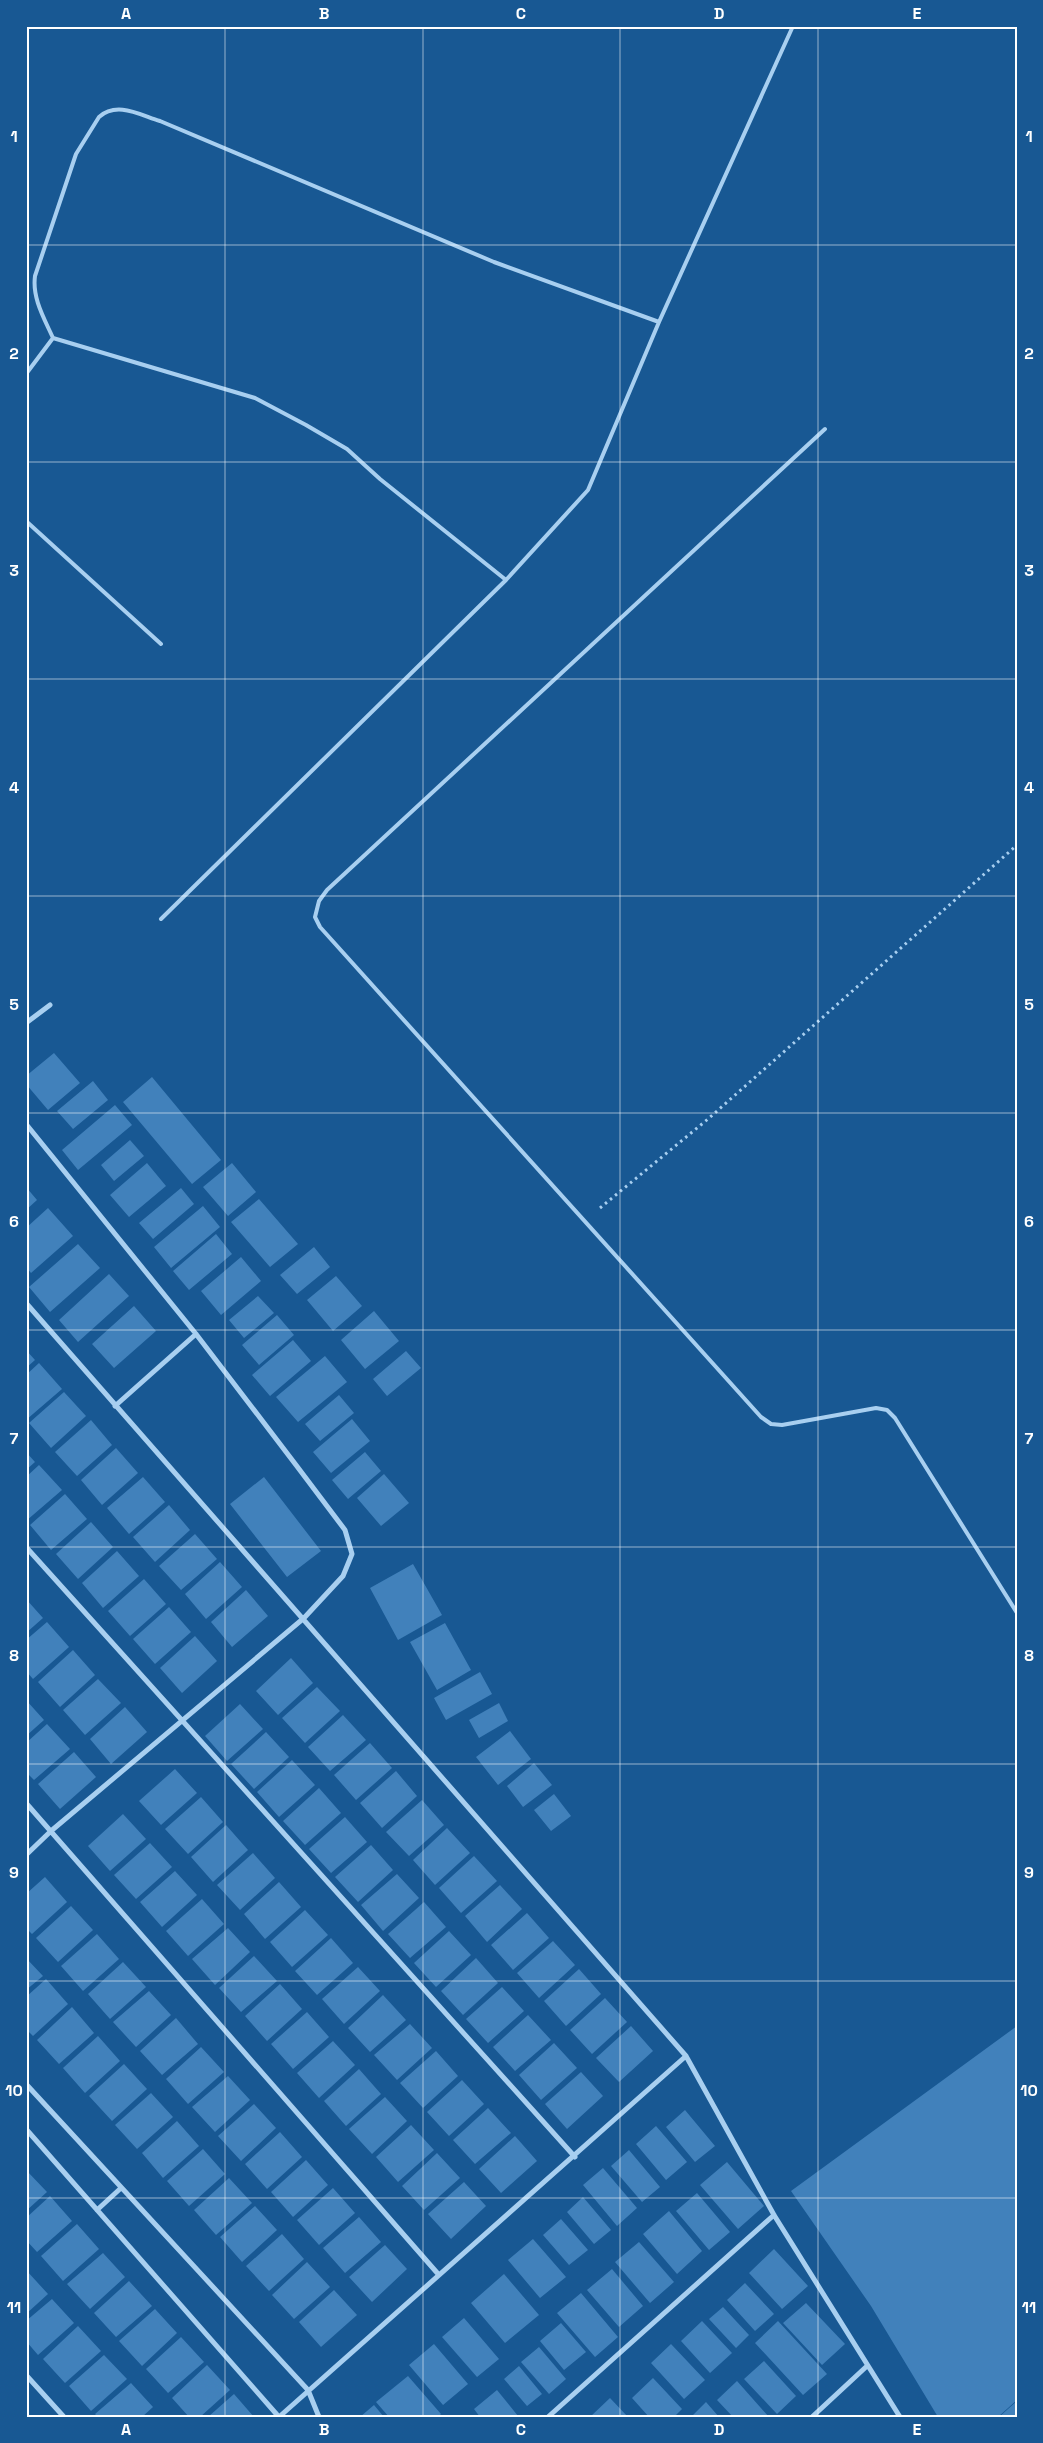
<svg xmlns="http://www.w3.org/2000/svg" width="1043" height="2443" font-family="'Space Grotesk',sans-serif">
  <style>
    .building { fill: #4181bb }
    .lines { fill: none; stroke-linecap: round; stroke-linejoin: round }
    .path { stroke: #a8cff0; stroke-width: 3; stroke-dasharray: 2.5 4; stroke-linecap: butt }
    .service { stroke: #a8cff0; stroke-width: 4 }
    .minor { stroke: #a8cff0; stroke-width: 5 }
    .grid { fill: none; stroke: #fff; stroke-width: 1; stroke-opacity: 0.55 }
    .neatline { fill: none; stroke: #fff; stroke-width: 2 }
    .grid-label { font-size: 16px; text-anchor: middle; font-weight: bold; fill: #fff }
  </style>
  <rect width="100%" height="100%" fill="#185893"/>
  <path class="building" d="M54 1053 80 1083 48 1110 26 1084V1076Z
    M152 1077 221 1160 192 1184 123 1102Z
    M93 1081 108 1100 73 1129 57 1111Z
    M115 1105 132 1125 78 1170 62 1150Z
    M130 1140 144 1156 114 1181 101 1165Z
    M147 1163 166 1186 129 1217 110 1195Z
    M232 1163 256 1192 228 1216 203 1187Z
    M26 1187 37 1200 26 1210Z
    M181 1188 194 1204 153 1239 139 1223Z
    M259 1199 298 1244 270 1267 231 1222Z
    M203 1206 220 1227 171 1268 154 1247Z
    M48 1208 73 1236 31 1273 26 1267V1228Z
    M216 1234 232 1254 189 1290 173 1271Z
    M78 1244 100 1268 50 1312 29 1287Z
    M314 1247 330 1267 297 1294 280 1275Z
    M241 1257 261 1281 221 1315 201 1291Z
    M109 1274 129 1296 78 1342 59 1320Z
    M336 1276 362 1306 333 1331 307 1300Z
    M258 1296 274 1313 244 1338 229 1320Z
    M134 1306 156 1331 114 1368 92 1344Z
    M374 1311 399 1341 365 1369 341 1340Z
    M277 1315 294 1335 259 1365 242 1345Z
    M293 1340 311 1361 270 1396 252 1375Z
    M26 1350 35 1360 26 1368Z
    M406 1351 421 1368 387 1396 373 1379Z
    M325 1356 347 1382 298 1422 276 1397Z
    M39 1363 62 1389 26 1420V1375Z
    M64 1392 86 1416 51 1448 29 1423Z
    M339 1395 354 1413 320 1441 305 1424Z
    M352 1419 370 1441 331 1473 313 1452Z
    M91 1420 112 1445 77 1476 55 1452Z
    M116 1448 138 1473 102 1505 81 1480Z
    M26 1452 35 1462 26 1470Z
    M365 1452 381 1471 348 1499 332 1480Z
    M39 1465 62 1490 26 1521V1477Z
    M384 1474 409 1503 381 1526 357 1498Z
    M143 1477 165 1502 129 1534 107 1508Z
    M264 1477 321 1551 287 1577 230 1504Z
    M65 1494 87 1519 51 1550 30 1525Z
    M169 1505 190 1530 155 1562 133 1537Z
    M91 1522 113 1547 78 1579 56 1554Z
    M195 1534 217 1559 181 1590 159 1566Z
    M117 1551 139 1576 103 1608 82 1583Z
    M220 1562 242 1587 206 1619 185 1594Z
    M413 1564 442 1615 398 1640 370 1588Z
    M144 1579 166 1604 130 1636 108 1611Z
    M246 1590 268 1616 232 1647 211 1622Z
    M26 1599 43 1618 26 1633Z
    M169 1607 191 1632 155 1664 133 1639Z
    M47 1622 69 1647 33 1679 26 1671V1640Z
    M445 1623 471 1670 437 1690 410 1642Z
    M195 1636 217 1661 182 1693 160 1668Z
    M73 1650 95 1675 60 1707 38 1682Z
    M291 1658 313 1683 278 1715 256 1691Z
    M480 1672 492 1694 446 1720 434 1698Z
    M98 1679 121 1703 85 1735 63 1710Z
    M317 1687 340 1711 305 1743 282 1718Z
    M26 1700 44 1720 26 1736Z
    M499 1703 508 1721 479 1738 469 1720Z
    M240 1704 263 1729 227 1761 205 1736Z
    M125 1707 147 1732 111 1764 90 1739Z
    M343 1715 366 1740 330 1771 308 1747Z
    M47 1724 70 1749 34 1780 26 1772V1743Z
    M510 1731 531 1759 498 1785 476 1757Z
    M266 1732 289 1757 254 1789 231 1764Z
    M370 1743 392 1768 356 1800 334 1775Z
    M74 1752 96 1777 60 1809 38 1784Z
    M292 1760 315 1785 279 1817 257 1792Z
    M534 1763 552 1785 523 1807 507 1786Z
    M175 1769 197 1793 161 1825 139 1801Z
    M396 1771 417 1796 382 1828 360 1803Z
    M319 1788 341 1813 305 1845 283 1821Z
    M554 1794 571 1816 551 1831 534 1810Z
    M201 1797 223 1822 188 1854 165 1829Z
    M422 1800 444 1825 409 1856 386 1832Z
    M123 1814 146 1839 110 1871 88 1846Z
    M345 1817 367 1842 331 1873 309 1849Z
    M226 1825 248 1850 213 1882 191 1857Z
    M447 1828 470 1853 435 1885 413 1860Z
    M150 1843 172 1867 136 1899 114 1875Z
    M371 1845 393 1870 358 1902 335 1877Z
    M253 1853 275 1878 240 1910 217 1885Z
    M474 1856 497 1881 461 1913 439 1888Z
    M175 1871 197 1895 162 1927 140 1902Z
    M397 1874 419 1898 383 1931 361 1905Z
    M45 1877 67 1902 32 1934 26 1928V1894Z
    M279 1882 301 1907 265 1939 244 1914Z
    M500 1885 522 1909 487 1942 465 1916Z
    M202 1899 224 1924 188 1956 166 1931Z
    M424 1902 446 1927 410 1958 388 1934Z
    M71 1906 93 1930 58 1962 36 1938Z
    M305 1910 328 1935 292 1967 270 1942Z
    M527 1913 549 1938 513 1970 491 1945Z
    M228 1928 250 1952 215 1985 192 1959Z
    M449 1931 471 1955 436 1987 414 1963Z
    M97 1934 119 1959 83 1991 61 1966Z
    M331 1938 353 1963 317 1995 295 1971Z
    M553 1941 575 1965 539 1998 517 1973Z
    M254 1956 277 1981 241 2012 219 1988Z
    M26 1958 43 1976 26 1990Z
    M476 1958 498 1983 463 2015 441 1991Z
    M123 1962 146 1987 110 2019 88 1994Z
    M358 1967 380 1991 344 2024 322 1999Z
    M579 1969 601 1994 566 2026 544 2001Z
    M46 1979 68 2004 33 2036 26 2029V1997Z
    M280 1984 302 2009 267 2041 245 2016Z
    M502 1987 524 2011 488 2043 466 2019Z
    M149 1991 171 2015 136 2047 113 2022Z
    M383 1995 406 2020 370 2052 348 2028Z
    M605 1998 627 2022 592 2054 570 2030Z
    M72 2007 94 2033 59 2064 37 2040Z
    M307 2012 329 2037 293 2069 271 2044Z
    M528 2015 551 2040 515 2071 493 2047Z
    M176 2018 198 2044 162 2075 140 2051Z
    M410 2024 432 2048 397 2080 374 2055Z
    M631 2026 653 2051 619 2082 596 2058Z
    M1017 2026V2400L998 2417H938L871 2306 791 2191Z
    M98 2036 120 2061 85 2093 63 2068Z
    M333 2041 355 2065 319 2098 297 2073Z
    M554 2043 577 2068 541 2100 519 2075Z
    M201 2047 224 2072 188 2104 166 2079Z
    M436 2051 458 2076 423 2108 400 2083Z
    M124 2064 147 2089 112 2121 89 2096Z
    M359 2069 381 2094 346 2126 324 2101Z
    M581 2072 603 2096 567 2129 545 2104Z
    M228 2076 250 2100 215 2132 192 2107Z
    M462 2080 484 2104 449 2136 427 2112Z
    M151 2093 173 2117 137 2149 115 2125Z
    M385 2097 407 2121 372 2154 349 2129Z
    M254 2104 276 2128 241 2161 218 2136Z
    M488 2108 511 2133 475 2164 453 2140Z
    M685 2110 715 2146 695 2162 666 2127Z
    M177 2121 199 2146 163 2178 142 2153Z
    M411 2125 434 2150 398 2182 376 2157Z
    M656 2126 687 2162 666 2180 636 2144Z
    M280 2132 302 2157 267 2189 245 2164Z
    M515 2136 537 2161 501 2193 479 2169Z
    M203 2149 225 2174 189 2206 167 2181Z
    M629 2150 660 2187 642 2202 611 2166Z
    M437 2153 460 2178 424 2210 402 2186Z
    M306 2160 328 2185 293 2217 271 2192Z
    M727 2162 764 2206 738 2229 700 2185Z
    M603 2168 637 2208 617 2226 583 2185Z
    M26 2170 47 2192 26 2211Z
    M229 2178 252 2203 216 2235 194 2210Z
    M464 2182 486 2206 451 2239 428 2214Z
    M333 2188 355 2213 319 2245 297 2220Z
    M697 2193 730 2232 709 2250 676 2211Z
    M50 2196 72 2221 37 2252 26 2240V2218Z
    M583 2197 611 2230 594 2244 567 2212Z
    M255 2206 277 2230 242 2262 220 2237Z
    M669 2211 702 2251 677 2274 643 2234Z
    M359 2217 381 2242 345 2273 323 2248Z
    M561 2219 588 2250 569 2265 543 2235Z
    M77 2224 99 2249 63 2281 41 2256Z
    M282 2234 304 2259 269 2291 246 2266Z
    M533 2239 566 2277 540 2298 508 2260Z
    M639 2242 674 2282 650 2303 615 2262Z
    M385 2245 407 2269 372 2302 349 2277Z
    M774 2249 808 2286 782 2309 749 2273Z
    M103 2253 125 2277 90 2309 67 2284Z
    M307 2262 330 2287 294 2319 272 2295Z
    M612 2269 643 2306 619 2327 587 2290Z
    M26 2270 48 2294 26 2314Z
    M504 2274 539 2315 505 2343 471 2303Z
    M129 2281 152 2306 116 2337 94 2313Z
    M745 2283 774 2314 755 2331 727 2300Z
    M334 2290 357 2315 321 2347 299 2322Z
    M581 2293 618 2337 595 2357 557 2313Z
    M52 2299 74 2323 38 2355 26 2341V2321Z
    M806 2303 845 2344 822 2365 783 2323Z
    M723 2307 749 2335 736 2348 709 2319Z
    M155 2309 177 2333 142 2366 119 2341Z
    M464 2318 499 2359 477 2377 442 2337Z
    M702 2321 732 2353 710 2373 681 2341Z
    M778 2321 827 2374 803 2395 755 2343Z
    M561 2323 586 2352 564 2370 540 2341Z
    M78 2326 101 2351 65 2383 43 2359Z
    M181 2337 204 2362 168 2393 146 2369Z
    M434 2344 468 2384 443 2405 409 2365Z
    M671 2344 705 2380 684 2399 651 2363Z
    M539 2347 566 2379 549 2394 521 2362Z
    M104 2355 127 2379 91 2411 69 2386Z
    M764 2361 796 2396 777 2414 744 2379Z
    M207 2365 230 2390 200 2417H189L172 2398Z
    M519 2366 542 2394 527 2406 504 2379Z
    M408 2376 441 2414 438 2417H389L376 2402Z
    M653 2378 682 2409 674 2417H649L632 2398Z
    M737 2381 769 2417H733L717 2400Z
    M131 2383 153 2407 142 2417H98L95 2414Z
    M497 2390 518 2416 516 2417H480L474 2409Z
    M234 2394 254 2417H208Z
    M610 2398 628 2417H590Z
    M1017 2401V2417H999Z
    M706 2402 719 2417H691Z
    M374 2405 384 2417H360Z"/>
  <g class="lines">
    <path class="path" d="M600 1208 708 1119 1017 845"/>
    <path class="service" d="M53 338C44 318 32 298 35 276L76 154 99 117C117 101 140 115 160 121L494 262 659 322
      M26 374 53 338 255 398 306 425 347 449 380 479 506 580
      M825 429 327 890 319 901 315 917 320 927 761 1417 771 1424 782 1425 876 1408 887 1410 895 1418 1017 1613
      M26 521 161 644
      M161 919 506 580 588 490 659 322 793 26"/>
    <path class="minor" d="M26 1023 50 1005
      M26 1124 196 1334 296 1465 345 1530 352 1554 343 1576 304 1618 51 1831 26 1855
      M26 1303 686 2056 774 2215 900 2417
      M115 1406 196 1334
      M26 1547 575 2157
      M26 1803 439 2275
      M26 2084 308 2390 319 2417
      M26 2129 279 2417
      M97 2210 121 2188
      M26 2375 64 2417
      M279 2417 686 2056
      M548 2417 774 2215
      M812 2417 867 2366"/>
  </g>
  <path class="grid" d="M225 26V2417M423 26V2417M620 26V2417M818 26V2417M26 245H1017M26 462H1017M26 679H1017M26 896H1017M26 1113H1017M26 1330H1017M26 1547H1017M26 1764H1017M26 1981H1017M26 2198H1017"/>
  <rect width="1043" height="2443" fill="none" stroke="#185893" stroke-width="55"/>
  <rect x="28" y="28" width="988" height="2388" class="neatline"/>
  <g class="grid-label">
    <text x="126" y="19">A</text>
    <text x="324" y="19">B</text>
    <text x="521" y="19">C</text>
    <text x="719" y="19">D</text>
    <text x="917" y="19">E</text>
    <text x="14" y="142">1</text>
    <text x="1029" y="142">1</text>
    <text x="14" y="359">2</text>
    <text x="1029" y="359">2</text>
    <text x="14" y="576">3</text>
    <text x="1029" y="576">3</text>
    <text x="14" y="793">4</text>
    <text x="1029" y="793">4</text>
    <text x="14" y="1010">5</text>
    <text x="1029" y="1010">5</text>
    <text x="14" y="1227">6</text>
    <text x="1029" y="1227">6</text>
    <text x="14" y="1444">7</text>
    <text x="1029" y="1444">7</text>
    <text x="14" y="1661">8</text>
    <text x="1029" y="1661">8</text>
    <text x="14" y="1878">9</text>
    <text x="1029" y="1878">9</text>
    <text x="14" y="2096">10</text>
    <text x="1029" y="2096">10</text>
    <text x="14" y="2313">11</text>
    <text x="1029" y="2313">11</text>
    <text x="126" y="2435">A</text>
    <text x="324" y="2435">B</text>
    <text x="521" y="2435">C</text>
    <text x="719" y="2435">D</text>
    <text x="917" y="2435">E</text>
  </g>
</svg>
